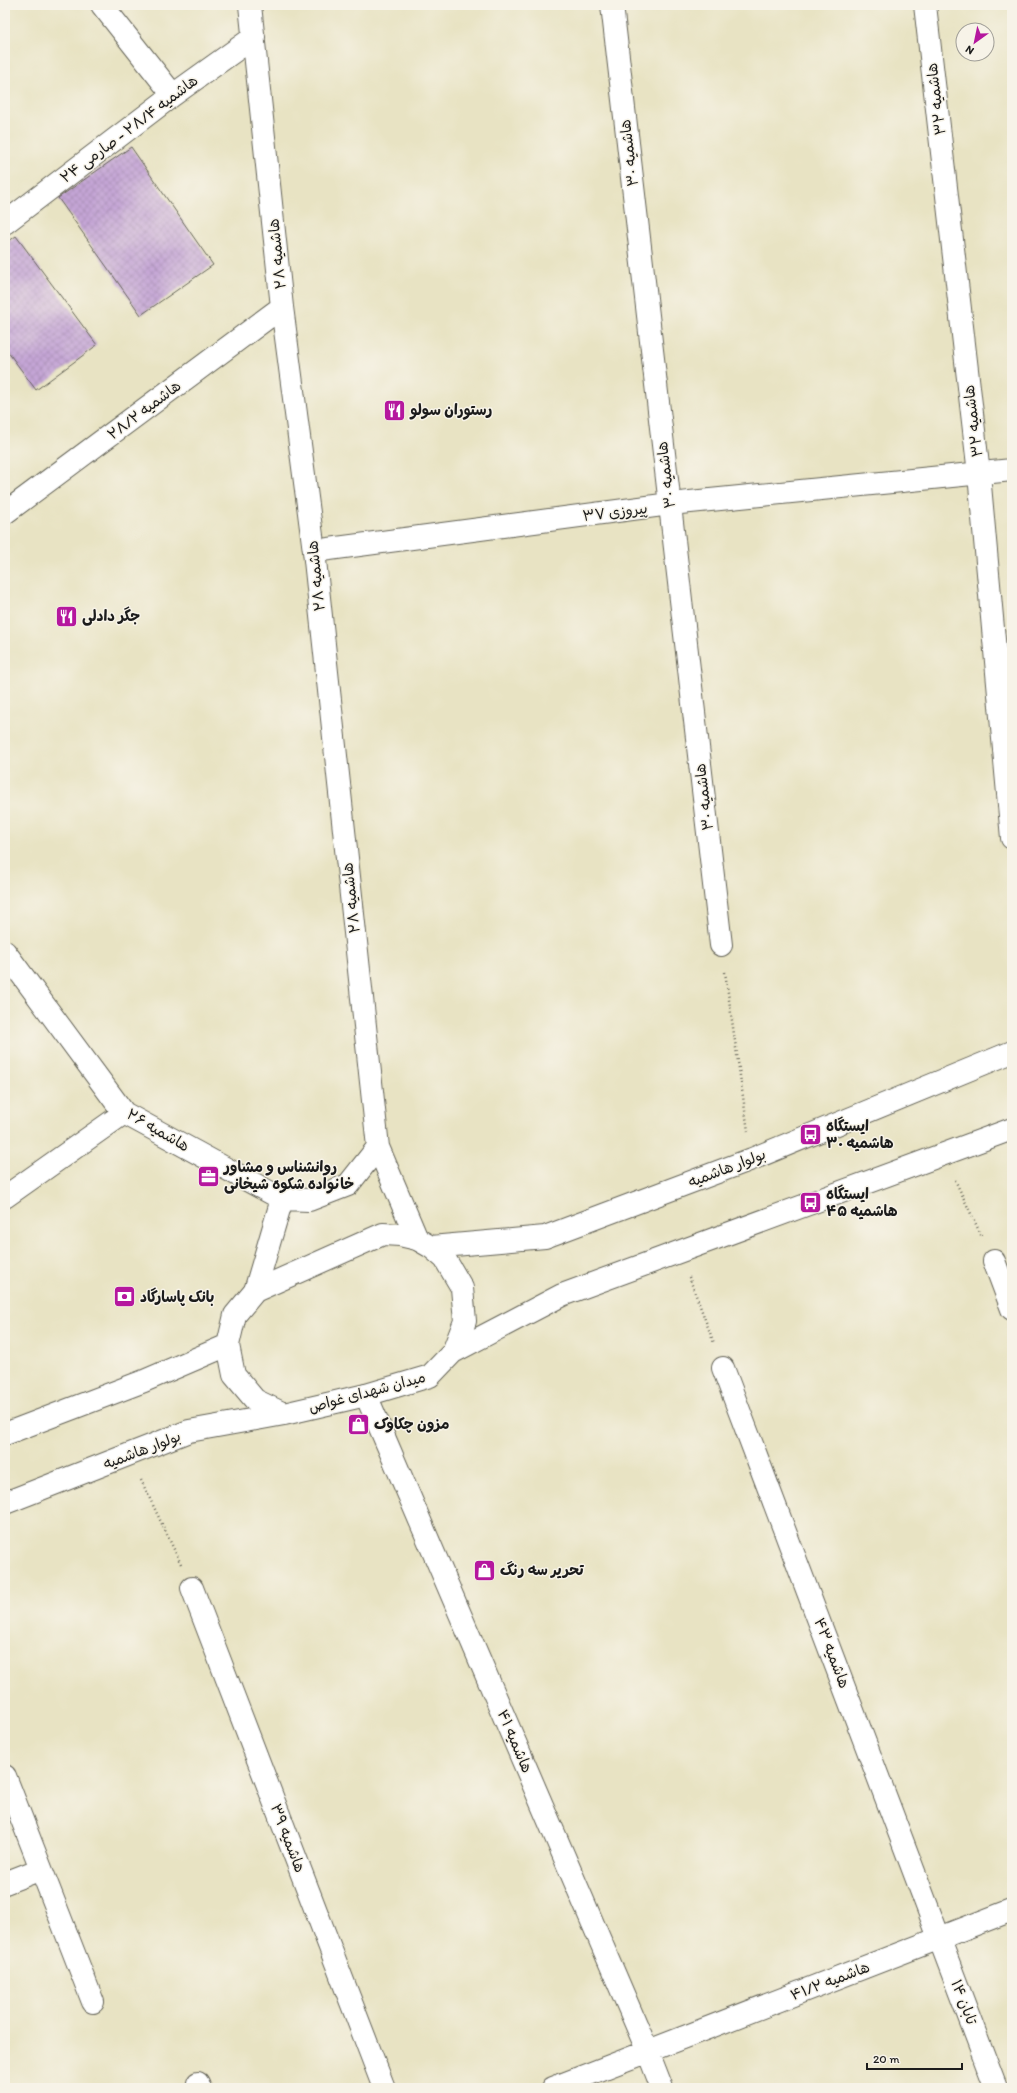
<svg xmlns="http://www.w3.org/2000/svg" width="1017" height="2093" font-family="Itim,'Playpen Sans Arabic',sans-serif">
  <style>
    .building { fill: url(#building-cross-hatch) }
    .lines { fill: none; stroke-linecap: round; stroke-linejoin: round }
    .minor-casing { stroke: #636256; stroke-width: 24 }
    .major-casing { stroke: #636256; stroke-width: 24 }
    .path { stroke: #636256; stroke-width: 2.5; stroke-dasharray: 1 3; stroke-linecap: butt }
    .minor { stroke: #fff; stroke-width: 22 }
    .major { stroke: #fff; stroke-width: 22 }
    .labels { text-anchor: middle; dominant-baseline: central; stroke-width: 3; stroke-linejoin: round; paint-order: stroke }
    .street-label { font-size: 15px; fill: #1c1c1c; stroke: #f7f3e8 }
    .poi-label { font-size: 15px; font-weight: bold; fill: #1c1c1c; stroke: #f7f3e8; text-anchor: start }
  </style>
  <defs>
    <pattern id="building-cross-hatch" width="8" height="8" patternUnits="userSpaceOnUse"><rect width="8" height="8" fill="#c4a5d5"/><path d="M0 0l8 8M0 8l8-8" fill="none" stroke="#a88db6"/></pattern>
  </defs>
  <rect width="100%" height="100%" fill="#f7f3e8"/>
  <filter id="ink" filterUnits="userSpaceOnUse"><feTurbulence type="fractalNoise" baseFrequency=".025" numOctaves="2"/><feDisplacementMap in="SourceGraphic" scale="8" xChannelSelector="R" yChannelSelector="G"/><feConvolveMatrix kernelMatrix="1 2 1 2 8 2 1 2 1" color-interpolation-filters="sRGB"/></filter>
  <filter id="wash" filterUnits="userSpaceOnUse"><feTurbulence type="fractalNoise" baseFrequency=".012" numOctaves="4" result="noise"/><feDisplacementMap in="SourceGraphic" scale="16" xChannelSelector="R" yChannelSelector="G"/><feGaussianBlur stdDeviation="0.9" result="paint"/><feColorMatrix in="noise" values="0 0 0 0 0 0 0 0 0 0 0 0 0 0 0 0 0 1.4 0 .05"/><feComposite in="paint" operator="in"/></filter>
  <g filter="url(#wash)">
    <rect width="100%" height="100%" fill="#e8e3c3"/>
    <g id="blocks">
      <path class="building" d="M131 147 213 265 141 315 58 198Z
        M16 236 97 345 36 390 5 348V244Z"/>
    </g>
  </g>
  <g filter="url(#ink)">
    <use href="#blocks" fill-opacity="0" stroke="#636256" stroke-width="1"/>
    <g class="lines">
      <defs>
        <path id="minor" d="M102 5 173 95
          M250 5 282 307 314 551 378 1147 417 1239
          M612 5 721 945
          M925 5 979 474 1012 838
          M5 223 173 95 254 37
          M5 513 282 307
          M314 551 670 504 1012 470
          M5 952 124 1113 282 1199 309 1200 348 1185 378 1147
          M5 1197 124 1113
          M994 1261 1012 1309
          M255 1291 282 1199
          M723 1368 996 2088
          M366 1395 648 2052 662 2088
          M192 1588 384 2088
          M5 1776 93 2002
          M5 1883 41 1869
          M198 2083 200 2088
          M553 2088 1012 1910"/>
        <path id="major" d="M431 1247 545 1237 752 1159 1012 1052
          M453 1352 562 1295 1012 1129
          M5 1434 144 1381 228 1345
          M5 1503 189 1431 284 1414 366 1395 430 1376 453 1352 465 1321 462 1288 445 1259 431 1247 417 1239 400 1235 383 1234 255 1291 235 1315 228 1345 234 1375 255 1400 284 1414"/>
      </defs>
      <use href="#minor" class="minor-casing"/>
      <use href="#major" class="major-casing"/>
      <path class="path" d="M725 972 748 1131
        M955 1180 982 1237
        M689 1277 714 1343
        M141 1480 181 1564"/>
      <use href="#minor" class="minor"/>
      <use href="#major" class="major"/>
    </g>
  </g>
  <defs>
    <symbol id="restaurant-square" viewBox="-11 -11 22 22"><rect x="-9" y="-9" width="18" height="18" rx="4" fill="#b5179e" stroke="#f7f3e8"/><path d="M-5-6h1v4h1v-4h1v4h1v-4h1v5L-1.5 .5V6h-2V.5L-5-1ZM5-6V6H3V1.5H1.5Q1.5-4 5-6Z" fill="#fff"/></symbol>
    <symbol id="bus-square" viewBox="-11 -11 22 22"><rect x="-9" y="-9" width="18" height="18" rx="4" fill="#b5179e" stroke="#f7f3e8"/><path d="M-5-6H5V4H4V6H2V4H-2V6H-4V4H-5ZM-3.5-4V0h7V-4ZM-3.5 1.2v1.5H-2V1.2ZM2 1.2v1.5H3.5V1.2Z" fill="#fff"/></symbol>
    <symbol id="office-square" viewBox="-11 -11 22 22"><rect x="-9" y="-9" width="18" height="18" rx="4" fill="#b5179e" stroke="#f7f3e8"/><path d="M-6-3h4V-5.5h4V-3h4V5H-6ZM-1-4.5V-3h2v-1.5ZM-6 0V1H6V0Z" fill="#fff"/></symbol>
    <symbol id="bank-square" viewBox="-11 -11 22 22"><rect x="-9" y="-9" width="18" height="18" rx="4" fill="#b5179e" stroke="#f7f3e8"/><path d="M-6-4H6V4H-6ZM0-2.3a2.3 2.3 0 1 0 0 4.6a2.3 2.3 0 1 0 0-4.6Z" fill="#fff"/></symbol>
    <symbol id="shop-square" viewBox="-11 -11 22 22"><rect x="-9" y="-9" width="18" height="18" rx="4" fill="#b5179e" stroke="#f7f3e8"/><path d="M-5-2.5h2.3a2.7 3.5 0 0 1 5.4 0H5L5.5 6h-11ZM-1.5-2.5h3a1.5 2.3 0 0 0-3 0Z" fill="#fff"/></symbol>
  </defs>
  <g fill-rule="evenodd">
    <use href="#restaurant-square" x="382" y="398" width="25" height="25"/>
    <use href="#restaurant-square" x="54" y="604" width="25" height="25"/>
    <use href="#bus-square" x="798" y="1122" width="25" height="25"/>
    <use href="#office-square" x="196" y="1164" width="25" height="25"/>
    <use href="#bus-square" x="798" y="1190" width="25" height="25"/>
    <use href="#bank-square" x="112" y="1284" width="25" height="25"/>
    <use href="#shop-square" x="346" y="1412" width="25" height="25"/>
    <use href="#shop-square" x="472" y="1558" width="25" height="25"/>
  </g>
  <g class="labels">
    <g class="street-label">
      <text transform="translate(936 99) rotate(-97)">هاشمیه ۳۲</text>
      <text transform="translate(129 129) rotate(-37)">هاشمیه ۲۸/۴ - صارمی ۲۴</text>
      <text transform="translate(629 153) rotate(-97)">هاشمیه ۳۰</text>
      <text transform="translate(277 254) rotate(-96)">هاشمیه ۲۸</text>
      <text transform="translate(144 410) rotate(-37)">هاشمیه ۲۸/۲</text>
      <text transform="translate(973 421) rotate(-97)">هاشمیه ۳۲</text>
      <text transform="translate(666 475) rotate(-97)">هاشمیه ۳۰</text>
      <text transform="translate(615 512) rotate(-7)">پیروزی ۳۷</text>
      <text transform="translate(316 576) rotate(-96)">هاشمیه ۲۸</text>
      <text transform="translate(704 797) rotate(-97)">هاشمیه ۳۰</text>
      <text transform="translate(351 898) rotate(-96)">هاشمیه ۲۸</text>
      <text transform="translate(158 1130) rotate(30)">هاشمیه ۲۶</text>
      <text transform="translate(727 1168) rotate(-21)">بولوار هاشمیه</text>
      <text transform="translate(367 1392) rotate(-15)">میدان شهدای غواص</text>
      <text transform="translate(142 1450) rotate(-21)">بولوار هاشمیه</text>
      <text transform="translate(832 1653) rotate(69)">هاشمیه ۴۳</text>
      <text transform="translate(515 1741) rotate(67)">هاشمیه ۴۱</text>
      <text transform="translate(288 1838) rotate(69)">هاشمیه ۳۹</text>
      <text transform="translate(830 1981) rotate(-21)">هاشمیه ۴۱/۲</text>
      <text transform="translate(964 2002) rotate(69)">تابان ۱۴</text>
    </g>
    <g class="poi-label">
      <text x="410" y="410">رستوران سولو</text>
      <text x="82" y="616">جگر دادلی</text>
      <text x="826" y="1126">ایستگاه<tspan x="826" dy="17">هاشمیه ۳۰</tspan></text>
      <text x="224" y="1167">روانشناس و مشاور<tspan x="224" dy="17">خانواده شکوه شیخانی</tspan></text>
      <text x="826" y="1194">ایستگاه<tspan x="826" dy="17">هاشمیه ۴۵</tspan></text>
      <text x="140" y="1297">بانک پاسارگاد</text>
      <text x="374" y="1424">مزون چکاوک</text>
      <text x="500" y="1570">تحریر سه رنگ</text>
    </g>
  </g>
  <rect width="1017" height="2093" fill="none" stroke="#f7f3e8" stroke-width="20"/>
  <g transform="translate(975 42) rotate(213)"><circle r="19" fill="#f7f3e8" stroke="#9f9d96"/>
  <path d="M0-3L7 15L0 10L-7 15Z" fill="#b5179e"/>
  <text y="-6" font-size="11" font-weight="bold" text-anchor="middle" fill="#1c1c1c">N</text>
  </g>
  <path d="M867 2063v6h95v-6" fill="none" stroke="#1c1c1c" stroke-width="2"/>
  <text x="873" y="2063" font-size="12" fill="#1c1c1c" stroke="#f7f3e8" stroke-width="3" paint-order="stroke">20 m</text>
</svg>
